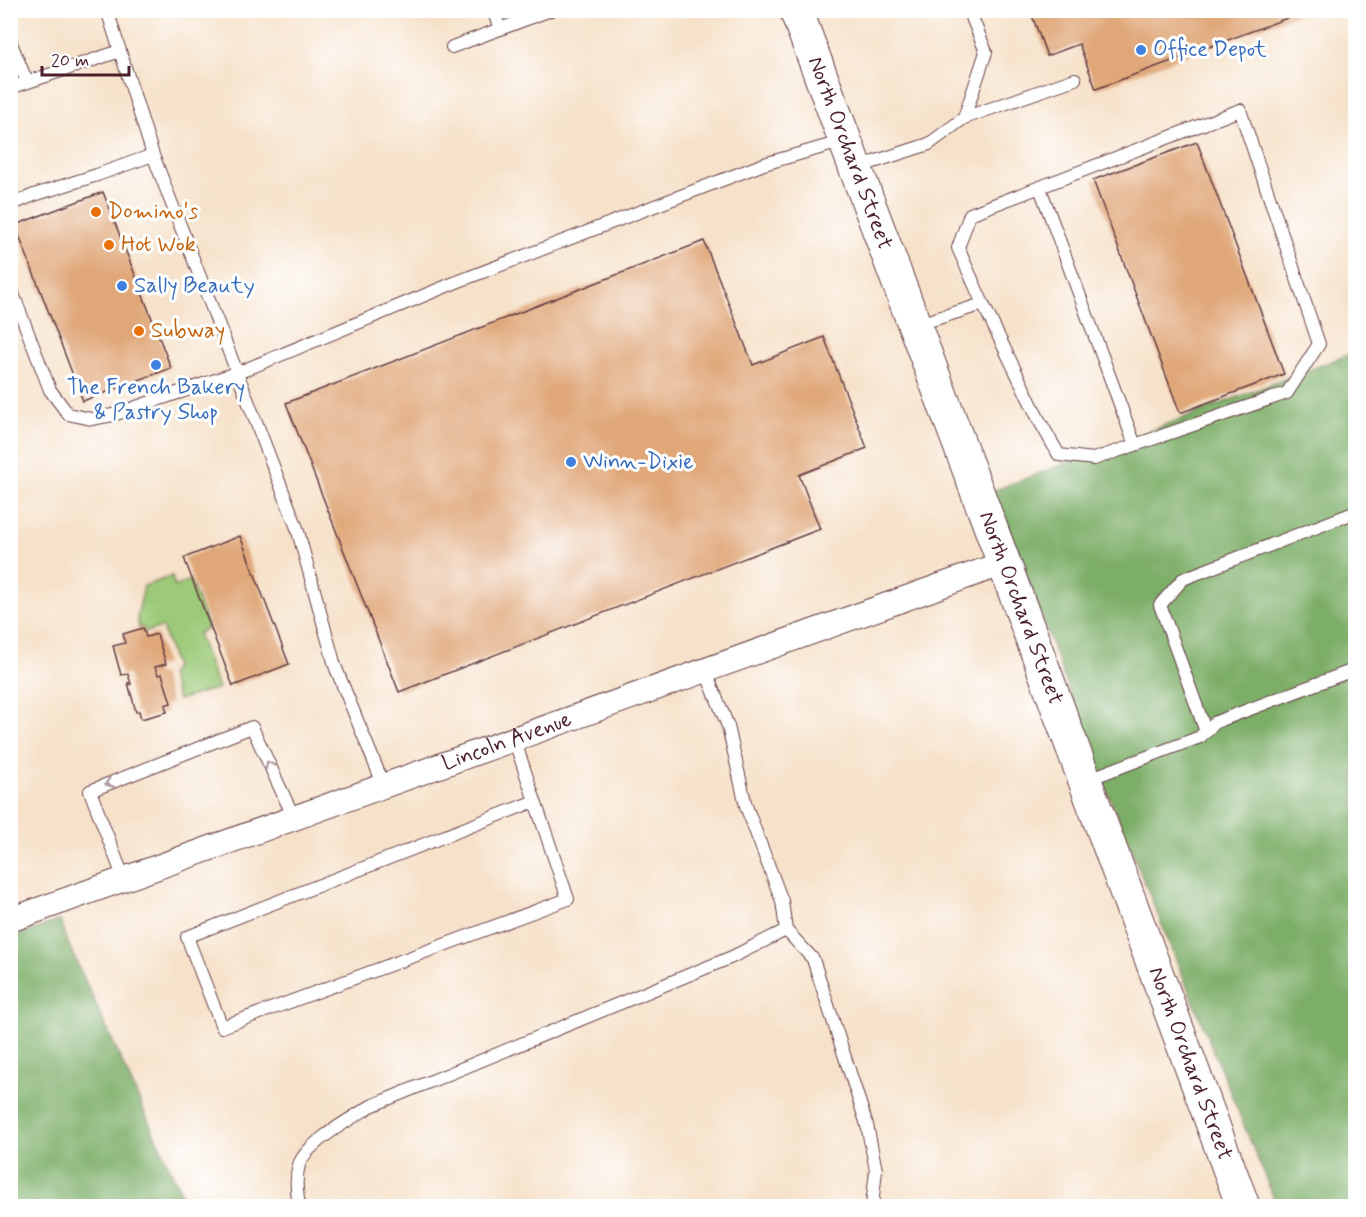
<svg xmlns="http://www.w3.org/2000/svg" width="1366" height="1217" font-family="Mynerve,sans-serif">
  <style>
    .green { fill: #9cca78; stroke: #737452; stroke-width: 1.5 }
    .forest { fill: #7dae68; stroke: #64664a; stroke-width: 1.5 }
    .building { fill: #e0a779 }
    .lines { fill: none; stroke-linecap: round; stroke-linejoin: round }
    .lane-casing { stroke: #643c43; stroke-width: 14 }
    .street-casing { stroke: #643c43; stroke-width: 26 }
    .secondary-casing { stroke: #643c43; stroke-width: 35 }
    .lane { stroke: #fff; stroke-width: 12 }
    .street { stroke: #fff; stroke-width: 24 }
    .secondary { stroke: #fff; stroke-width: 33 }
    .oneway { stroke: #ae9aa0 }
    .shop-dot { fill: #3f7fe0; stroke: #fff; stroke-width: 2 }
    .food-dot { fill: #e8710a; stroke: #fff; stroke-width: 2 }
    .labels { text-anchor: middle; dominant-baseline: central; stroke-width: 6; stroke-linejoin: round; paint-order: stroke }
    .shop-label { font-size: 22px; fill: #366cbe; stroke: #fff; text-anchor: start }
    .street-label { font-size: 22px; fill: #4a1f2b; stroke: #fff }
    .food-label { font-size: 22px; fill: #c56008; stroke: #fff; text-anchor: start }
  </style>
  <rect width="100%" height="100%" fill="#fff"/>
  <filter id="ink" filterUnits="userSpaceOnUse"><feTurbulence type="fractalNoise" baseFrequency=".0167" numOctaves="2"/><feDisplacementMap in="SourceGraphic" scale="12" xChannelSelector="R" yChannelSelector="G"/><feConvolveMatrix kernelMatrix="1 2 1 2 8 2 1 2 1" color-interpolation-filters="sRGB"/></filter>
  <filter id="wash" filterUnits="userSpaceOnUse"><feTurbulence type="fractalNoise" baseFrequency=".008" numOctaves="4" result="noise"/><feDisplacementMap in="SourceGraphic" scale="24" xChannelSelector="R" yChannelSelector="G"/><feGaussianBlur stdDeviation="1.35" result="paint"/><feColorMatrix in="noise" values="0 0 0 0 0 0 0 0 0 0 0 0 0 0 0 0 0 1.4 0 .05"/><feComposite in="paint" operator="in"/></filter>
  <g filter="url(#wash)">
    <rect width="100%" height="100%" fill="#f6e1c9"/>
    <path class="green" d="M172 576 175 587 190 580 208 628 198 633 218 688 178 700 170 676 175 666 162 627 145 632 143 627 139 628 137 618 144 586Z"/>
    <path class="forest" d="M1355 352V1206H1277L1096 764 1014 542H1013L993 491Z
      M60 920 64 932H63L187 1206H11V938Z"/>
    <g id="blocks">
      <path class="building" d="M1030 10H1297L1298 14 1096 89 1079 44 1047 56Z
        M1197 142 1284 374 1180 413 1093 180Z
        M103 192 171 368 83 401 15 225Z
        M704 241 753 365 824 337 867 448 799 475 820 529 399 692 286 403Z
        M240 536 289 664 233 686 184 558Z
        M143 628 146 637 157 634 166 664 155 667 158 675 162 674 171 703 165 705 167 712 141 719 139 711 136 712 128 683 131 684 128 674 121 675 113 646 125 643 123 634Z"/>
    </g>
  </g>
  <g filter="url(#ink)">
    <use href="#blocks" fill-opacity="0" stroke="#643c43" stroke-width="1.5"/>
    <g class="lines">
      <defs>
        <path id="lane" d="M493 10 500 29
          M10 41 27 82
          M452 47 551 10
          M10 88 120 51
          M964 118 1075 79
          M153 155 297 528 335 666 384 786
          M855 168 929 144 964 118 986 52 969 10
          M1040 188 1135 445
          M10 205 34 195 97 175 153 155 107 10
          M10 286 50 390 68 414 91 419 113 415 242 371 454 283 764 164 844 141
          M916 325 983 304 958 248 970 214 1240 110 1319 344 1287 393 1094 459 1059 455 1039 420 983 304
          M705 670 728 726 746 806 782 901 786 930 813 959 867 1125 876 1170 872 1206
          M1206 732 1160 605 1183 579 1356 512
          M514 739 568 899 222 1027 187 937 535 801
          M1086 780 1200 737 1216 722 1356 669
          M124 879 90 791 252 727 294 818
          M299 1206C297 1193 295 1179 299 1165 306 1143 352 1118 371 1106L732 957 786 930"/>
        <g id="street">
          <path id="s1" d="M10 920 1004 563"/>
        </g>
        <g id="secondary">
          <path id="s2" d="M796 10 1004 563 1243 1206"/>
        </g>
      </defs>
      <use href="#lane" class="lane-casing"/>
      <use href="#street" class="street-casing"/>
      <use href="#secondary" class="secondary-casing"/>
      <use href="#lane" class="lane"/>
      <use href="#street" class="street"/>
      <use href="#secondary" class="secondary"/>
    </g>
    <defs><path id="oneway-chevron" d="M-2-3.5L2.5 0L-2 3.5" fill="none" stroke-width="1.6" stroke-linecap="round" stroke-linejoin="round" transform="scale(1.5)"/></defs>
    <g class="oneway">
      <use href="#oneway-chevron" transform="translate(269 765) rotate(-115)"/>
      <use href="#oneway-chevron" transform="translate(109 783) rotate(158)"/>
    </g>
  </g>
  <g class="shop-dot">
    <circle cx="1141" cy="50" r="6"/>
    <circle cx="122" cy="286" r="6"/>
    <circle cx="156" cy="365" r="6"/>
    <circle cx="571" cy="462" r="6"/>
  </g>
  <g class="food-dot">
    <circle cx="96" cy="212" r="6"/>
    <circle cx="109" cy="245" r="6"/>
    <circle cx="139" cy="331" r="6"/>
  </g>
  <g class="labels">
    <g class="shop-label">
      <text x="1153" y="50">Office Depot</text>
      <text x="134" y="286">Sally Beauty</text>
      <text x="156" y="388" text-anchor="middle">The French Bakery<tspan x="156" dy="25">&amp; Pastry Shop</tspan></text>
      <text x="583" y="462">Winn-Dixie</text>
    </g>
    <g class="street-label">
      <text stroke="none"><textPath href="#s2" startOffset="153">North Orchard Street</textPath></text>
      <text stroke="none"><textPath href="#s2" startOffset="639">North Orchard Street</textPath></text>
      <text stroke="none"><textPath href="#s1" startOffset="528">Lincoln Avenue</textPath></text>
      <text stroke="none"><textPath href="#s2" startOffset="1125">North Orchard Street</textPath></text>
    </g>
    <g class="food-label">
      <text x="108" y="212">Domino's</text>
      <text x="121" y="245">Hot Wok</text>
      <text x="151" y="331">Subway</text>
    </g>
  </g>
  <rect width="1366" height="1217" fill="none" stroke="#fff" stroke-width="36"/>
  <path d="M42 66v9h87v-9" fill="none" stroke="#4a1f2b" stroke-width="3"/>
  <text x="51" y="66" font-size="18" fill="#4a1f2b" stroke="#ffffff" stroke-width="4.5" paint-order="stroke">20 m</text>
</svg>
